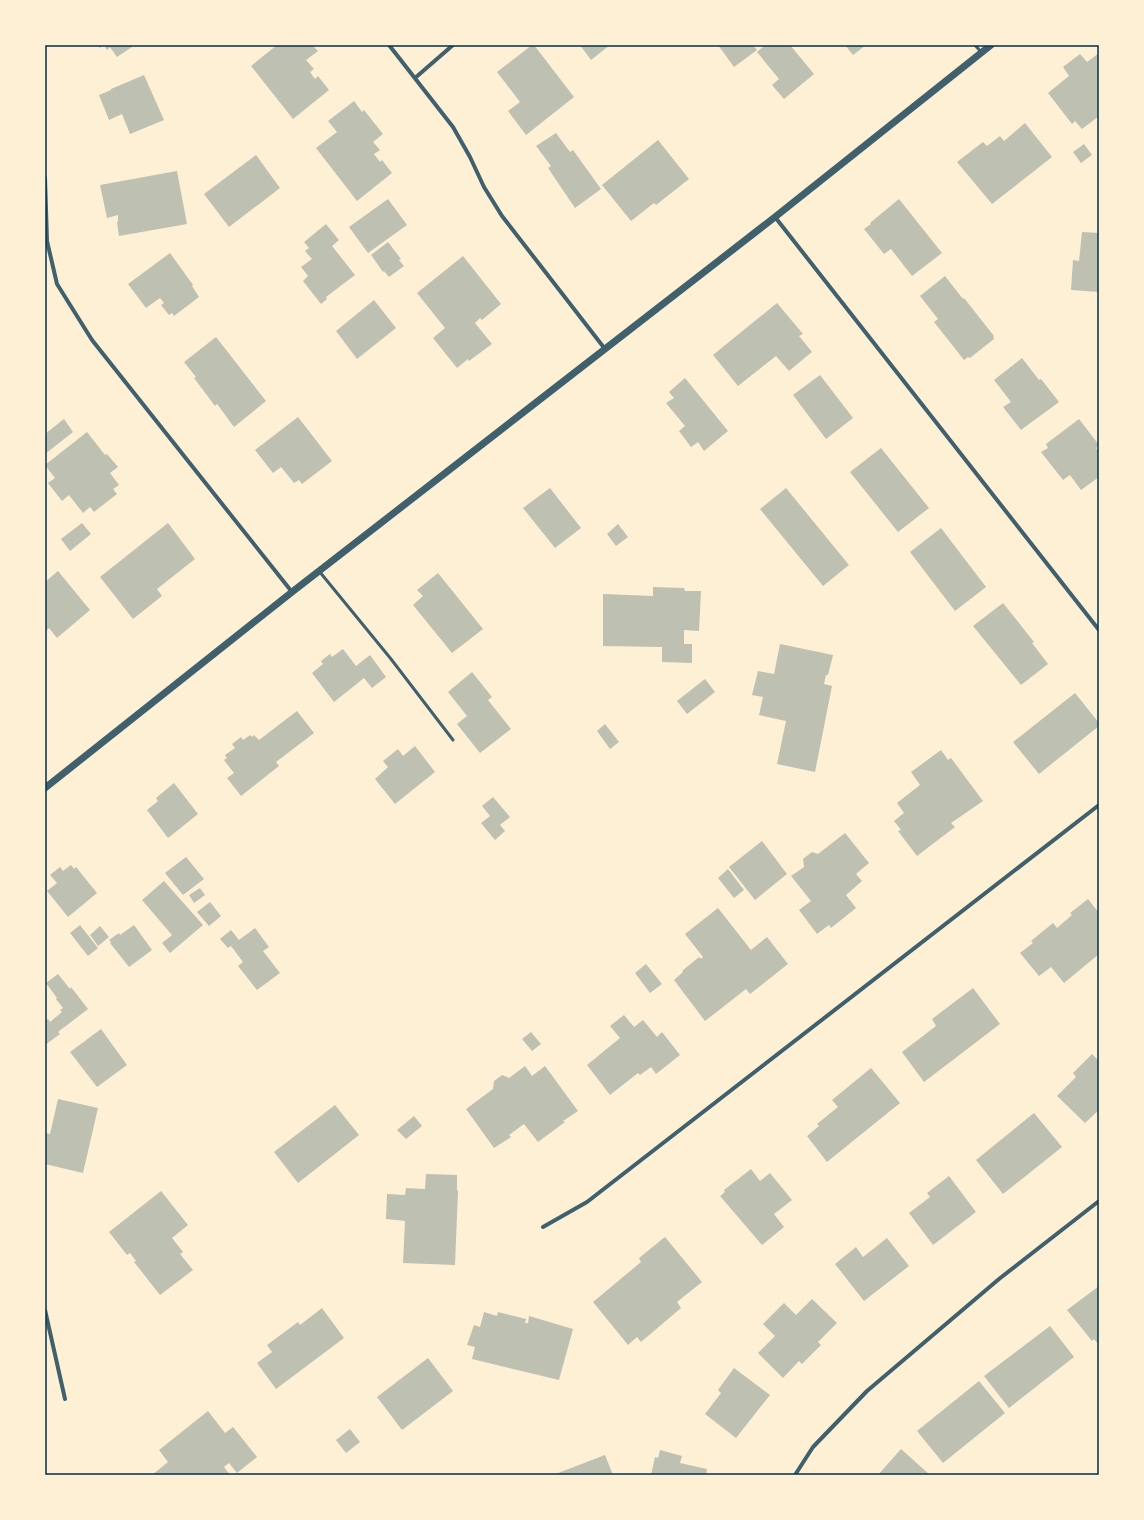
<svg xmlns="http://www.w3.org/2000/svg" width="1144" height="1520" font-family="'Titillium Web',sans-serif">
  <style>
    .building { fill: #bec0b2 }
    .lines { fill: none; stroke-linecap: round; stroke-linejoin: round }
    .service { stroke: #3f606c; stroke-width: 3 }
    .minor { stroke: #3f606c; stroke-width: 4 }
    .tertiary { stroke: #3f606c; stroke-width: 7 }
    .neatline { fill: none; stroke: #003049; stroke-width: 1.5 }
  </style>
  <rect width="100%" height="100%" fill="#fdf0d5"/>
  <path class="building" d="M98 45H135L117 57 110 47 107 50 104 45 100 48Z
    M277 45H312L318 51 306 60 314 69 310 72 315 79 318 76 329 90 293 119 251 66Z
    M532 45H534L574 97 526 135 508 111 520 102 497 72Z
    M580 45H610L591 60Z
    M718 45H753L757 50 734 67Z
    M765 45H790L814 74 784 99 772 85 779 79 757 52Z
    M845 45H866L853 55Z
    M1099 53V116L1082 129 1075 121 1072 124 1048 93 1069 76 1063 67 1080 54 1087 62Z
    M144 75 164 120 130 134 122 114 109 120 99 95 111 90V89Z
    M354 101 362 112 364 110 383 134 373 142 380 150 374 154 380 162 382 160 392 173 357 201 316 148 337 132 328 121Z
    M1025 123 1052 157 992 204 957 162 983 142 987 146 1000 136 1004 141Z
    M556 133 570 152 573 150 601 189 575 208 548 168 551 166 536 146Z
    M658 140 689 179 656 205 654 203 631 221 602 185Z
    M1084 144 1092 155 1081 163 1073 152Z
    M256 155 280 188 229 227 204 194Z
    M177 171 187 224 119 236 117 222H118V215L107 218 100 185Z
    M388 199 407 225 368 253 349 227Z
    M899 199 942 253 912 276 891 249 884 254 864 229 871 224 870 223Z
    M326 224 339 240 332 246 355 275 326 297 327 299 321 304 303 281 308 276 301 267 312 259 305 251 309 248 304 242Z
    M1082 232 1099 233V292L1071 290 1073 260 1079 261Z
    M388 242 401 259 399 260 404 266 389 277 384 271 383 272 371 255Z
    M170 253 193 285 192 286 199 297 174 316 172 313 169 315 161 305 164 303 160 298 146 308 128 284Z
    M463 256 501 304 482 320 480 318 475 323 492 344 469 361 468 359 457 368 433 338 445 328 417 293Z
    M945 276 963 299 964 298 994 336 993 337 994 339 970 358 968 357 964 360 934 322 938 319 920 296Z
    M374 300 396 328 357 359 336 331Z
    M777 303 803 334 799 336 812 352 789 371 776 356 738 386 713 355Z
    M216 337 266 401 234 427 217 404 215 406 194 378 196 377 184 362Z
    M1022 358 1039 380 1041 379 1059 402 1021 430 1003 407 1011 402 994 380Z
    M820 375 853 418 826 439 793 395Z
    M685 378 728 431 704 451 698 442 691 447 679 431 685 426 666 403 674 398 669 392Z
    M298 417 332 461 302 484 299 480 294 483 281 467 273 473 255 450Z
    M64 419 73 432 45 454V434Z
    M1079 419 1099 445 1096 448 1099 452V477L1081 490 1070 475 1063 480 1041 452 1048 448 1046 444Z
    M87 432 105 455 107 454 118 467 110 473 119 485 113 489 117 494 94 512 90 507 83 513 69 495 62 501 48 483 55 478 45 465Z
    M881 448 929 508 898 532 850 472Z
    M550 488 581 528 555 548 523 508Z
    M786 488 849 565 823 586 760 509Z
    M82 523 91 534 70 551 61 539Z
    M168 523 195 559 157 589 162 596 133 619 100 577Z
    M618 524 628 537 616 546 607 534Z
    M941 528 986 587 955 611 910 552Z
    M58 571 90 610 57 638 49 628 45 632V582Z
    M438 573 483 629 452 653 413 605 423 596 417 590Z
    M653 587 684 588 685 591H701L699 631 684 630V644H692V663L662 662V647L603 646V594L653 596Z
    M1003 603 1034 642 1032 643 1048 664 1021 685 973 626Z
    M780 644 833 655 828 675H826L824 684 832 686 815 772 777 764 786 721 759 715 763 697 752 695 758 671 774 674Z
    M343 649 356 666 370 655 386 677 372 688 364 678 334 702 312 673 323 664 321 661 330 654 332 657Z
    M472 672 492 697 488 700 511 729 480 753 457 724 467 716 448 692Z
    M705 679 715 692 687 714 677 701Z
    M1075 693 1099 723V726L1039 774 1013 742Z
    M297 711 314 733 276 762 279 766 241 796 227 778 234 773 224 760 227 758 225 755 235 748 232 744 241 737 243 740 250 735 252 737 254 735 259 740Z
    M605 724 619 742 610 749 597 731Z
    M415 746 435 772 395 804 375 779 388 767 383 761 398 749 403 756Z
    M941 750 948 760 951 758 983 801 951 823 955 827 917 856 898 831 901 830 894 821 904 813 897 803 920 785 911 772Z
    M174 783 198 814 168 838 147 810 158 801 156 798Z
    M493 797 510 817 500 825 505 831 495 840 481 823 490 816 482 806Z
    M845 833 869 863 856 874 862 881 846 895 856 908 831 928 829 925 817 934 799 910 811 901 791 876 804 867 803 859 812 852 818 854Z
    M762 841 787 874 755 900 729 867Z
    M186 857 204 879 183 895 165 873Z
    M71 865 74 869 76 867 97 893 68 917 47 891 57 883 50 875 60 867 63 871Z
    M728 869 744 890 734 898 718 878Z
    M164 881 203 925 170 953 162 943 172 935 142 900Z
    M200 888 205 895 194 903 189 895Z
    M1088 899 1099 913V954L1064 983 1051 967 1039 976 1020 953 1033 943 1031 941 1053 923 1057 928 1072 915 1070 913Z
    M210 902 221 916 209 926 197 912Z
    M718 908 751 950 767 937 788 964 750 994 746 989 705 1021 674 980 683 972 682 971 699 957 701 959 703 957 685 934Z
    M80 925 98 948 88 956 70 933Z
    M134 925 152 950 129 967 110 943 111 942 109 940 119 933 120 935Z
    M100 926 109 937 98 946 90 935Z
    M255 928 269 947 263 951 280 973 257 990 238 966 243 962 231 946Z
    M231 930 239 940 228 948 220 939Z
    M646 964 662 984 650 993 635 973Z
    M58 974 70 989 71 987 88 1009 58 1032 60 1034 45 1045V1021L48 1019 50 1022 62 1012 60 1010 63 1008 56 999 57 998 46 983Z
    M973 988 1000 1024 924 1082 902 1052 936 1026 932 1019Z
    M624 1015 634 1027 643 1020 657 1037 662 1032 680 1055 656 1074 651 1067 640 1075 638 1073 610 1095 587 1065 620 1038 610 1026Z
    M101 1029 127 1065 97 1087 70 1052Z
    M531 1032 541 1044 532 1051 522 1039Z
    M1092 1054 1099 1061V1110L1085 1123 1057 1096 1076 1077 1073 1073Z
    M525 1066 532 1076 545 1066 578 1111 563 1121 565 1122 538 1142 524 1124 509 1135 511 1137 494 1148 466 1109 493 1089 494 1081 502 1075 509 1078Z
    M871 1068 900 1103 827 1162 807 1136 819 1126 817 1124 838 1107 832 1100Z
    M58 1099 98 1108 83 1173 45 1164 46 1153H45V1133L50 1134Z
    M335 1105 359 1135 298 1183 274 1152Z
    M1034 1113 1062 1147 1003 1194 976 1160Z
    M414 1116 422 1126 406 1139 397 1130Z
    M751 1169 760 1181 770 1173 792 1200 774 1214 784 1227 762 1245 720 1196 725 1192 724 1190Z
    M426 1174 457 1175V1190L458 1191 455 1265 403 1263 405 1221 386 1219 387 1194 405 1195 406 1188 425 1189Z
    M949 1176 976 1212 933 1245 909 1213 930 1197 927 1193Z
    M161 1191 188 1225 172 1238 183 1252 180 1254 193 1270 160 1295 134 1262 136 1261 130 1253 127 1255 109 1232Z
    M665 1237 702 1282 677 1302 681 1308 641 1342 637 1337 628 1345 593 1302 641 1262 639 1258Z
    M887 1238 909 1266 864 1301 835 1264 856 1247 863 1257Z
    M1099 1286V1345L1094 1339 1092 1341 1067 1310Z
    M812 1299 837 1323 818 1342 821 1345 802 1364 799 1361 783 1378 758 1353 775 1336 763 1324 784 1303 796 1315Z
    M322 1308 344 1338 276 1389 257 1363 272 1352 267 1345 298 1322 300 1325Z
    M484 1312 497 1316 498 1312 526 1319 525 1323H528L529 1316 573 1329 559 1380 472 1359 475 1347 467 1345 474 1325 480 1327Z
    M1050 1326 1074 1357 1009 1408 984 1376Z
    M428 1358 453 1391 402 1430 377 1397Z
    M734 1368 770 1395 736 1438 705 1414 721 1393 718 1390Z
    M979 1381 1005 1413 943 1463 917 1431Z
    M208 1411 225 1433 233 1427 257 1457 237 1473 229 1463 224 1467 230 1475H152L168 1462 159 1450Z
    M350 1429 360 1442 346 1453 336 1440Z
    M901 1449 930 1475H878Z
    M660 1450 682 1456 680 1463 707 1469 706 1475H651L655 1457 658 1458Z
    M605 1455 613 1475H553Z"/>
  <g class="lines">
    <path class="service" d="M975 45 981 52
      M319 571 391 659 453 740"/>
    <path class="minor" d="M389 45 453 127 470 157 484 187 502 216 605 349
      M415 78 453 45
      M45 178 47 241 57 284 92 340 292 592
      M775 217 1099 630
      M543 1227 587 1202 1099 805
      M45 1310 65 1399
      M795 1475 813 1447 867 1391 999 1279 1099 1201"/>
    <path class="tertiary" d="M45 788 292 592 775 217 991 45"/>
  </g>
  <rect width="1144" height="1520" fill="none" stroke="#fdf0d5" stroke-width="92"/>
  <rect x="46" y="46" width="1052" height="1428" class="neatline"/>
</svg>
